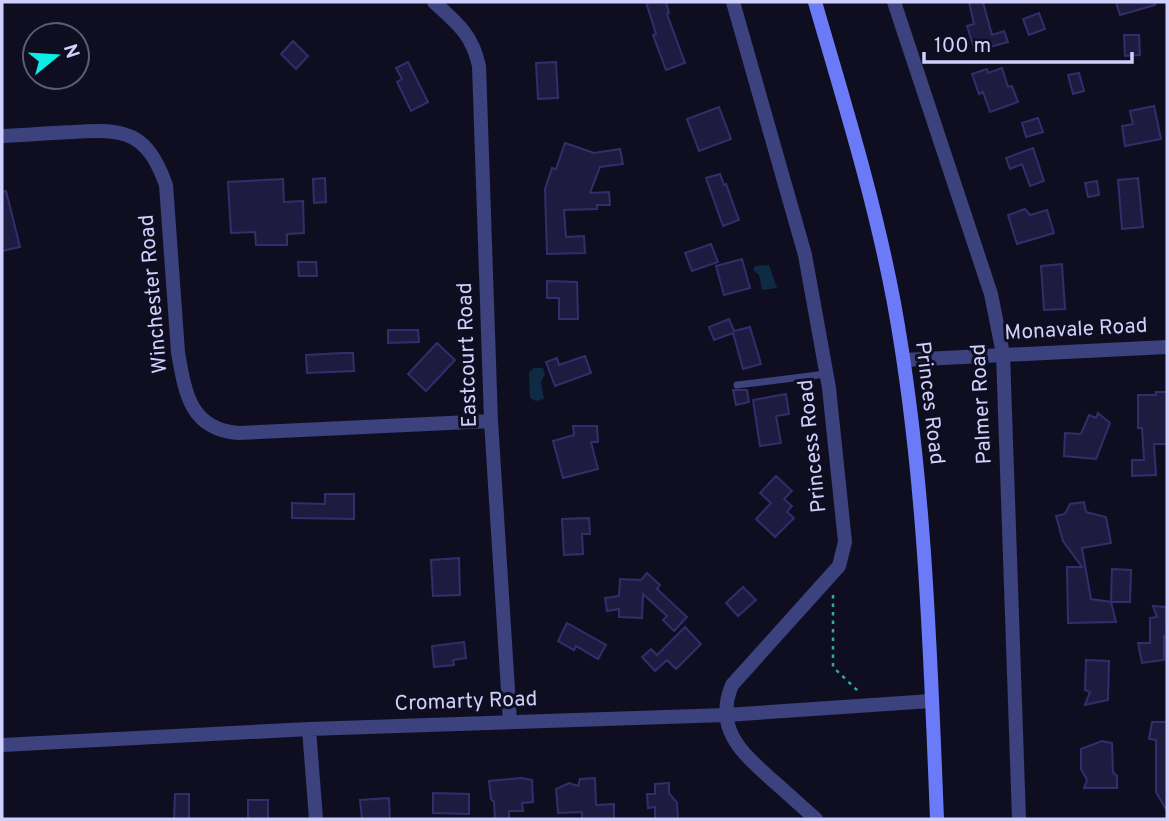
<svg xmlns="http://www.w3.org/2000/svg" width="1169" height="821" font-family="Overpass,sans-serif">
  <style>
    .water { fill: #0f2a43 }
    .building { fill: #1e1b40; stroke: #322e6b; stroke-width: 2 }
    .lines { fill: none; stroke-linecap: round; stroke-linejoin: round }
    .path { stroke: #34ac95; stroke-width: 2.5; stroke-dasharray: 3.5 5; stroke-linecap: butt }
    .lane { stroke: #3b427d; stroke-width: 7 }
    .street { stroke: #3b427d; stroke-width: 14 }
    .secondary { stroke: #6b7bf8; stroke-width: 14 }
    .labels { text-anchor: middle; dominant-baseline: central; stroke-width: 6; stroke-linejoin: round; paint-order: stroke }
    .street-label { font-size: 21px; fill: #cfd0fd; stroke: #0f0e20 }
  </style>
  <rect width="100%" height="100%" fill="#0f0e20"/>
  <path class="water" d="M769 265 777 288 762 290 759 275 753 270 755 266Z
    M534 368H543L545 374 541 382 544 399 536 401 530 398 529 372Z"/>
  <path class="building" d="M646 2H666L669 13 667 14 685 63 666 70 653 35 656 34Z
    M969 2H983L992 35 1004 31 1008 42 975 51 967 26 974 24Z
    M1116 2H1155V5L1120 15Z
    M1039 13 1045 29 1029 35 1023 19Z
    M1124 35H1139L1140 55 1125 56Z
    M293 41 308 56 296 69 281 54Z
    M408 62 428 102 411 111 397 82 402 79 396 68Z
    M556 62 558 98 538 99 536 63Z
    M1002 68 1008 87 1012 86 1018 102 990 112 983 92 979 94 972 74 987 69 988 73Z
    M1079 73 1084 91 1073 94 1068 75Z
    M1154 106 1161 139 1125 146 1122 126 1133 124 1130 111Z
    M719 107 731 139 699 151 687 119Z
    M1038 118 1043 132 1026 137 1022 123Z
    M565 143 594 153 620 149 623 164 600 167 590 193 609 192 610 205H597V209L564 210 566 237 584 236 585 253 547 254 545 189 552 168 556 169Z
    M1033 148 1044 181 1030 186 1022 164 1010 169 1006 158Z
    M720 174 724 185 726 184 739 220 723 226 706 178Z
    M325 178 326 202 314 203 313 179Z
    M1138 178 1143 227 1122 229 1118 180Z
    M283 179 284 202 303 201 304 233 287 234V245H256L255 232 231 233 228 182Z
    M1097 181 1099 195 1088 197 1085 183Z
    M6 191 20 247 2 251V192Z
    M1025 209 1030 215 1047 210 1054 233 1017 244 1008 215Z
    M711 244 718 262 692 271 685 253Z
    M742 259 750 288 724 295 716 266Z
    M298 262H316L317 276H299Z
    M1062 264 1065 309 1044 310 1041 266Z
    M547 281 577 282 578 319H559V298H547Z
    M729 319 734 331 750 327 761 364 743 369 733 333 714 340 709 327Z
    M388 330H418L419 342 388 343Z
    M437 343 455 360 426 391 408 374Z
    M342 353H353L354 371 307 373 306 355Z
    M585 356 591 373 555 386 546 362 557 358 559 365Z
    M733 390H747L749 402 736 405Z
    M1156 392H1167V444H1154L1156 475 1132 476V460H1144L1142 428H1138V395H1156Z
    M786 394 789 414 776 416 781 443 760 446 753 400Z
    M1098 413 1110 423 1096 459 1064 456 1065 433 1081 434 1089 415 1096 418Z
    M573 426H597L598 442H591L598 469 563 478 553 441 574 435Z
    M776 476 792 491 784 499 792 506 787 512 794 518 775 537 756 519 771 503 760 493Z
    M325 494H354V519L292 518V503L325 504Z
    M1084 502 1086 512 1106 517 1111 543 1082 548 1091 599 1111 602 1116 622 1068 623 1067 567H1082L1063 541 1056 516 1065 514 1070 504Z
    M589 518 590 534H582L583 554 564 555 562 519Z
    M459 558 460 595 433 596 431 560Z
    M1112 569 1131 570 1130 602H1111Z
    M647 573 660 585 657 589 687 617 674 631 663 620 667 616 643 594 642 618 619 617V609L607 611 605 598 619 596 620 579 641 580Z
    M743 587 756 600 738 616 726 603Z
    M1153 606 1166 607 1167 638H1165L1164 635V660L1142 663 1138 643H1150V618L1157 617Z
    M567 623 606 645 598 659 576 646 574 650 558 641Z
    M685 627 701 644 676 669 667 660 655 671 642 657 651 649 657 655Z
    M464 642 466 658 453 660 454 665 434 667 432 646Z
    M1086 660 1109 661 1108 700 1085 705 1090 692 1085 690Z
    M1152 722H1167V811L1156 792V740L1149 739Z
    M1102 741 1112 743 1113 772 1117 776V788H1084L1087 780 1081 769V749Z
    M522 778 532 780 533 802 522 803 523 811H509V819H495L494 802 491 799 489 781Z
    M595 778 596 805 614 804V819H582V812L558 813 556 789 569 783 578 786 580 779Z
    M669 783V793L677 803 678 819H655V807L648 808 647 794H655V784Z
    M433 793 469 794V814L433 813Z
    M175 794H189V819H174Z
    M389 798 390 819H362L360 800Z
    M248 800H268V819H248Z"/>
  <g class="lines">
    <path class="path" d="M833 595V667L859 692"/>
    <path class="lane" d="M737 385 826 374"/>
    <path class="street" d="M434 2C457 23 472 34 479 66L491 421 510 722
      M733 2 805 255 829 388 845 542 839 566 732 685C714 728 741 752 771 779 786 792 801 806 816 819
      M894 2 991 294 1003 354 1019 819
      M2 136C26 135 49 133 73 132 125 128 147 132 166 185L178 352C185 393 190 429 238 433L491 421
      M904 360 1167 347
      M309 729 316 819
      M2 745 309 729 726 715 931 701"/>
    <path class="secondary" d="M815 2C844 102 875 201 894 303 925 473 930 647 937 819"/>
  </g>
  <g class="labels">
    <g class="street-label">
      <text transform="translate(154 294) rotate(-95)">Winchester Road</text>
      <text transform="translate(1076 330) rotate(-3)">Monavale Road</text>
      <text transform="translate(468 355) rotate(-92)">Eastcourt Road</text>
      <text transform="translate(929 403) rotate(83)">Princes Road</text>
      <text transform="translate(982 404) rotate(-93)">Palmer Road</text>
      <text transform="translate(813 446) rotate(-96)">Princess Road</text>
      <text transform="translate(466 702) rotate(-2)">Cromarty Road</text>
    </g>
  </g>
  <rect width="1169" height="821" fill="none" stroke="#cfd0fd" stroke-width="7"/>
  <g transform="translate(56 56) rotate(72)"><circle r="33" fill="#0f0e20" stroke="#5c5c78" stroke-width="2"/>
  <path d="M0-5L12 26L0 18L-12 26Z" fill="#0bede5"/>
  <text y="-10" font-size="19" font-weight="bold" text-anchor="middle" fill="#cfd0fd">N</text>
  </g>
  <path d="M924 52v10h208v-10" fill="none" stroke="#cfd0fd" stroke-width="3.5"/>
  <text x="934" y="52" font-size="21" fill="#cfd0fd" stroke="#0f0e20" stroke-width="5" paint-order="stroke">100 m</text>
</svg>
